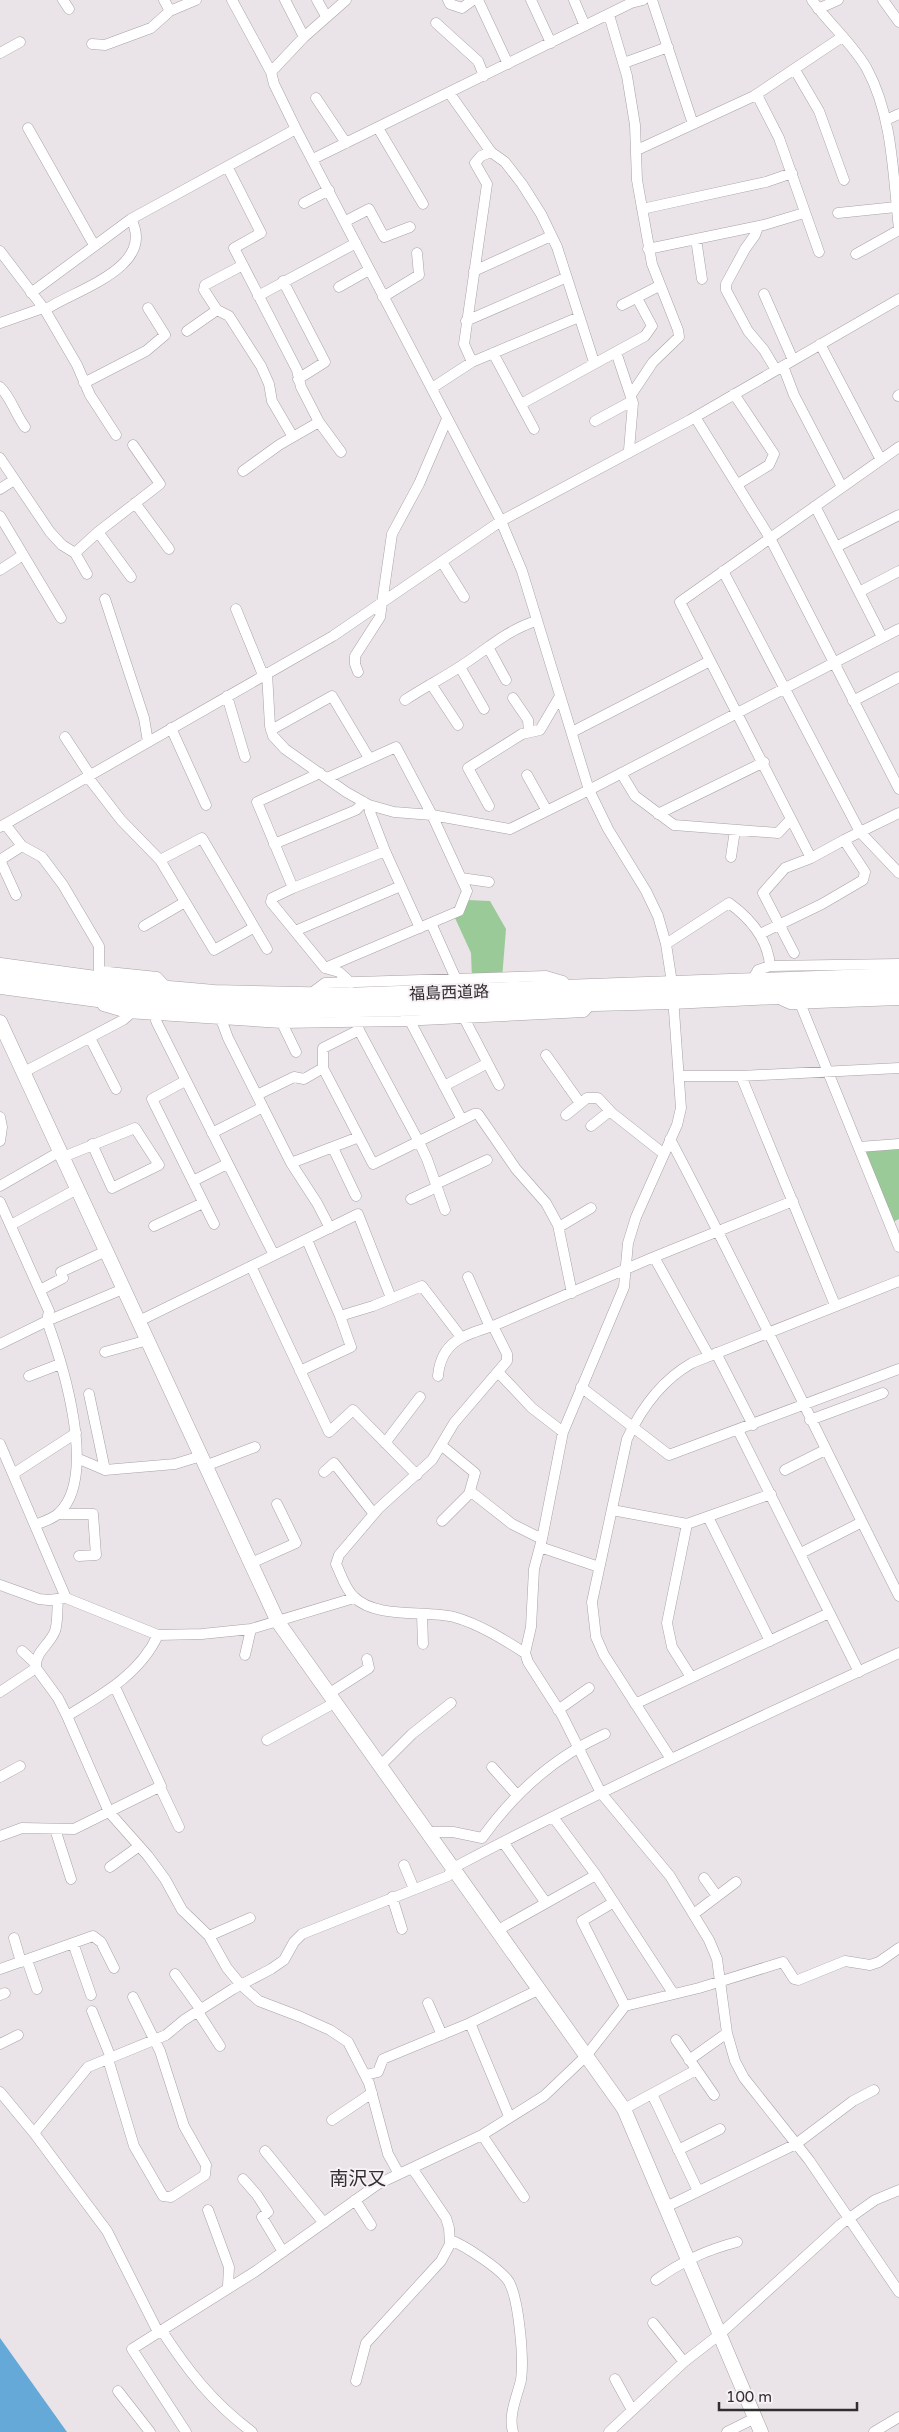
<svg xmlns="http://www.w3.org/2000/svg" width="899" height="2432" font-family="'Varela Round','Noto Sans JP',sans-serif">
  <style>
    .green { fill: #9bca99 }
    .water { fill: #64a9d7 }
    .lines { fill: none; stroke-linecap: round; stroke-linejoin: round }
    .street-casing { stroke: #a8a2a7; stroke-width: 11 }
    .secondary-casing { stroke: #a8a2a7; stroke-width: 15 }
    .highway-casing { stroke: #a8a2a7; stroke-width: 19 }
    .street { stroke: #fff; stroke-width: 10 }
    .secondary { stroke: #fff; stroke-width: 14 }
    .highway { stroke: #fff; stroke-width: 18 }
    .labels { text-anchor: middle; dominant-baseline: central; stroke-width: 4; stroke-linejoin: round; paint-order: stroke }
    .street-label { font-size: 16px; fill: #312e30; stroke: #f7f1f6 }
    .quarter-label { font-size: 19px; fill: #312e30; stroke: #f7f1f6 }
  </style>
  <rect width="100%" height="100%" fill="#eae4e9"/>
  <path class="green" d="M468 900 490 901 506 929 502 979 472 980 471 953 455 918 463 915Z
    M899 1148V1219L893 1222 865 1149Z"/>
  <path class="water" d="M0 2338 67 2432H0Z"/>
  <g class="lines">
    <defs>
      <path id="street" d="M63 0 69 9
        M164 0 170 11
        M232 0 271 72 274 84 296 129 501 521 522 571 589 790 608 829 646 891 658 916 666 944 672 983 681 1108 677 1125 636 1217 628 1243 624 1287 563 1432 542 1539 534 1569 531 1627 525 1653 528 1662 562 1715 601 1793 670 1876 709 1940 717 1959 727 2033 735 2061 744 2078 809 2160 899 2292
        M285 0 304 37
        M317 0 326 16
        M448 0 450 4 462 8 473 0
        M478 0 508 64
        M531 0 551 43
        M574 0 585 26
        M652 0 693 124
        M812 0C829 24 853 44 867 69 893 117 893 176 899 229
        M883 0 899 22
        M818 9 838 0
        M609 15 627 76 635 125 637 180 652 264 678 330 679 337 653 362 631 395
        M436 23 478 61 484 76
        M92 44 105 45 151 28 170 11 196 0
        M0 53 20 42
        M624 63 668 47
        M795 70 819 111 844 180
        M271 72 304 37 346 0
        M450 94 491 152 505 162 522 184 541 214 557 247 594 362
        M757 95 779 138 819 252
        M316 98 346 143
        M886 120 899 114
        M28 128 94 245
        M378 128 423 204
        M637 150 754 96 842 37
        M313 159 631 3 643 0
        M228 168 261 233 234 248 297 370 301 387 319 422 279 445 243 471
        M304 203 329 190
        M642 209 766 182 792 173
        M838 213 896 207
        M346 221 369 209 384 237 410 227
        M758 227 755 235 745 249 726 284V290L748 331 764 350 776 370
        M696 239 702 279
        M648 249 764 225 804 213
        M0 251 45 310 77 365 90 395 116 435
        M856 254 899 230
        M474 271 551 236
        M283 281 325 362 298 379
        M339 287 369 270
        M31 293 131 219 296 129
        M764 294 793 360
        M258 296 356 243
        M383 297 419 275 417 253
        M622 305 659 286
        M45 310C74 290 157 268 131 219
        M217 310 204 290 205 285 243 265
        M466 321 565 278
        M0 323 43 308
        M187 331 217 310 229 316 261 366 269 384 272 401 293 437
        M820 344 881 460
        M616 352 633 403 629 450
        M493 353 534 429
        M472 362 464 344 487 184 475 163 481 156 491 152
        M783 366 794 395 842 487
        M84 383 146 351 165 335 148 308
        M0 387C10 396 16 415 25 427
        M432 388 472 362 579 317
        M734 394 774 454 769 465 738 484
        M898 396 899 395
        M521 404 645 336 652 326 637 298
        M695 417 770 538 899 789
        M595 421 632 401
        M319 422 341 452
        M0 458 50 532 62 545 75 553 87 574
        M0 489 14 480
        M135 503 169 549
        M815 506 882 637
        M0 516 61 618
        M98 532 131 577
        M836 547 899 515
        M75 553 98 532 160 484 133 445
        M442 562 464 597
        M0 570 23 555
        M723 571 860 832 899 813
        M859 592 899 571
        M105 599 144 718 148 742
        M236 609 263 675
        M488 647 506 680
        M460 667 484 709
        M358 672 355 664V656L380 617 392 534 419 484 447 419
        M267 673 270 726 273 736 285 749 346 792 369 805 394 812 432 815 510 829 589 790 899 629
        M431 684 458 725
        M227 696 245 757
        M513 698 528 720 529 732
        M405 700C423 688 443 678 461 666 486 650 507 630 536 621
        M853 701 899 677
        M171 728 206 805
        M271 730 332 696 369 758
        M572 732 710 661
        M65 737 90 775
        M320 773 257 802 293 888 385 851
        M621 773 635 796 674 825 778 833 791 819
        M527 775 547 811
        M87 776 121 820 160 860 214 950 253 928
        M369 805 370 812 385 851 420 928
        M489 806 468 768 522 734 540 730 560 696
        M658 814 764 762
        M5 824 22 846 42 857 63 885 99 946V971L157 977 169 990
        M0 827 333 636 501 521 690 420 899 299
        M274 844 356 810 364 802
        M731 857 735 830
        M811 858 680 602 899 447
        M160 860 202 838 267 949
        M461 878 489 882
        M293 888 272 898 271 902 325 968 339 972 351 983
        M16 895 0 860 22 846
        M431 923 456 979
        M144 926 185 902
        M295 931 401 886
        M760 934 822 904 863 880 865 872 844 840 860 832 899 873
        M666 944 729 903C751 919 768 939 770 966
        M794 953 763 893 785 868 811 858 844 840
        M325 968 459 911 467 891 432 815 396 747 327 778
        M752 981 758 970 770 966 899 964
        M309 995 325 983 546 976 563 981 569 988
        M777 998 790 1004 899 1000
        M101 1002 103 1006 127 1013 282 1023 401 1021 584 1012 592 1003
        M800 1003 899 1247
        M154 1015 157 1023 274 1255
        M464 1018 499 1085
        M221 1019 228 1038 291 1163 317 1203 330 1228
        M410 1021 462 1120 373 1164 323 1068V1048L359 1030 361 1034 419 1142 427 1159 445 1210
        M282 1023 296 1052
        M90 1038 116 1089
        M546 1055 580 1103
        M22 1073 123 1020 131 1013
        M680 1076H741L899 1068
        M741 1076 835 1305
        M185 1081 152 1099 214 1224
        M444 1086 486 1064
        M257 1095 294 1077 304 1079 323 1068
        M566 1115 587 1098H598L612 1113 664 1154
        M0 1117 2 1127 0 1141
        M462 1120 474 1114H478L516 1169 546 1203 558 1225 572 1293
        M591 1126 610 1111
        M212 1133 263 1107
        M670 1139C750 1290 822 1444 899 1596
        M859 1147 899 1144
        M333 1148 356 1196
        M63 1157 135 1128 159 1165 112 1188 92 1144
        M291 1163 359 1137
        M193 1181 227 1164
        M436 1184 487 1160
        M0 1186 59 1152
        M411 1199 437 1187
        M0 1202 49 1311 47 1321C63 1365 98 1476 59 1513 53 1519 42 1522 35 1525
        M11 1225 77 1189
        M154 1226 203 1203
        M559 1227 591 1208
        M654 1257 709 1356
        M251 1266 329 1432 353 1410 417 1475
        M468 1277 490 1327
        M40 1290 63 1278 61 1272 106 1251
        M340 1316 373 1306 422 1286 461 1337
        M139 1321 358 1214 391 1298
        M0 1344 47 1321 123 1289
        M105 1352 148 1340
        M716 1353 753 1425
        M300 1371 351 1347 340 1316 307 1240
        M498 1372 532 1408 563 1432
        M29 1376 60 1364
        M438 1376C441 1342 463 1335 493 1326
        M581 1387 669 1455 899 1369
        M89 1394 105 1470 175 1464 201 1456
        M810 1420 883 1393
        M738 1430 859 1672
        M385 1443 420 1397
        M0 1444 66 1598
        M441 1445 475 1473 469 1494 442 1521
        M79 1459 105 1470
        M205 1466 255 1447
        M785 1470 825 1450
        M324 1472 334 1463 374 1514
        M13 1474 76 1433
        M470 1491 512 1524 542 1539
        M612 1510 687 1524 771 1494
        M59 1514H93L96 1555 79 1556
        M708 1517 770 1641
        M687 1524 667 1623 672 1647 691 1677
        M540 1547 599 1567
        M801 1553 862 1522
        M251 1563 296 1543 277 1504
        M0 1585 39 1599 48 1600 66 1598 158 1635 202 1634 251 1629 354 1598
        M422 1614 423 1644
        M22 1651 36 1664
        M525 1653C503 1639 479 1624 454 1617 425 1610 376 1619 354 1597 345 1589 341 1574 336 1564L339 1555 379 1508 432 1460 454 1423 507 1361V1354L493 1326 654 1257 793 1201
        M245 1655 251 1629
        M36 1668 58 1698 67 1716 109 1812 148 1856 165 1879 182 1910 209 1936 227 1968 241 1985 259 2001 301 2017 330 2030 348 2042 369 2083 388 2154 399 2174
        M0 1692 36 1668C35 1651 49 1646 55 1631 58 1622 57 1609 58 1600
        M330 1693 369 1668 367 1659
        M635 1704 829 1613
        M558 1710 589 1688
        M67 1716C102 1695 140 1674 158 1635
        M267 1740 336 1702
        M671 1759 604 1655 596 1637 592 1602 627 1439C641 1409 662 1380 692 1363L899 1281
        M381 1765 412 1734 451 1703
        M492 1767 517 1795
        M0 1777 20 1766
        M160 1787 179 1827
        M553 1817 596 1875 673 1993
        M55 1829 71 1879
        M429 1832H453L482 1838C515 1792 554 1757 605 1734
        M0 1836 22 1828 74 1829 161 1786 115 1687
        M503 1842 546 1903
        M404 1865 414 1889
        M110 1867 138 1847
        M704 1878 717 1896
        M392 1897 402 1929
        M614 1902 582 1921 625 2006
        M695 1913 736 1882
        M498 1930 596 1875
        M209 1936 250 1918
        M14 1938 21 1962
        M73 1943 91 1995
        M27 1960 37 1989
        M0 1969 93 1936 101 1942 114 1968
        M175 1974 201 2010
        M0 1995 5 1993
        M428 2003 442 2035
        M92 2011 111 2058
        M198 2012 220 2046
        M470 2023 509 2116
        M676 2040 714 2095
        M0 2044 18 2035
        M108 2059 134 2146 163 2196 171 2197 202 2177 205 2175 206 2165 184 2126 160 2051 133 1997
        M689 2060 727 2033
        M366 2075 378 2072 383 2059 470 2023 540 1989
        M0 2092 34 2133 107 2231 156 2328 162 2331C188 2371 213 2403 252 2432
        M652 2094 698 2191
        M624 2109 696 2070
        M332 2120 372 2093
        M34 2133 88 2067 166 2035 184 2020 233 1989 271 1969 284 1960 294 1942 302 1934 448 1876 453 1868C599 1791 749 1722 899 1653
        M482 2135 524 2197
        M678 2150 720 2129
        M265 2151 324 2223
        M243 2179 257 2195 268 2212 262 2217 283 2252
        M355 2200 371 2225
        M666 2207 796 2144 853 2101 874 2090
        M208 2210 229 2267 228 2286
        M450 2240C464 2245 501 2269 509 2282 519 2300 524 2359 521 2380 517 2397 508 2415 513 2432
        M656 2280C682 2261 706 2250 737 2242
        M653 2323 684 2362
        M615 2379 632 2410
        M356 2381 366 2343 441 2261 450 2244 449 2228 446 2218 412 2168
        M118 2391 150 2432
        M186 2432 132 2349 256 2271 378 2184 482 2135 544 2096 586 2056 625 2006 699 1988 783 1962 794 1979 798 1980 845 1961 870 1965 879 1962 899 1948
        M609 2432 684 2362 720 2334 841 2224 875 2200 899 2190
        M727 2432 755 2418
        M874 2432 899 2417"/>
      <path id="secondary" d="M0 1022 278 1622 624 2109 761 2432"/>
      <path id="highway" d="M0 967 169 990 214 994 343 997 899 977
        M0 985 135 1003 279 1010 672 1000 899 989"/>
    </defs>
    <use href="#street" class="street-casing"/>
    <use href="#secondary" class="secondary-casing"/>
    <use href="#highway" class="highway-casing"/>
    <use href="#street" class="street"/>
    <use href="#secondary" class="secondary"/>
    <use href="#highway" class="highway"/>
  </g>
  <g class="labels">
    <g class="street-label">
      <text transform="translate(449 993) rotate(-2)">福島西道路</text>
    </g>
    <g class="quarter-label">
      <text x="358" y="2179">南沢又</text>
    </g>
  </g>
  <path d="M719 2402v8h138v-8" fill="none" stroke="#312e30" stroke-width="2.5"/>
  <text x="726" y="2402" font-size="15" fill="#312e30" stroke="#f7f1f6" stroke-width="4" paint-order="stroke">100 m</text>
</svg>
